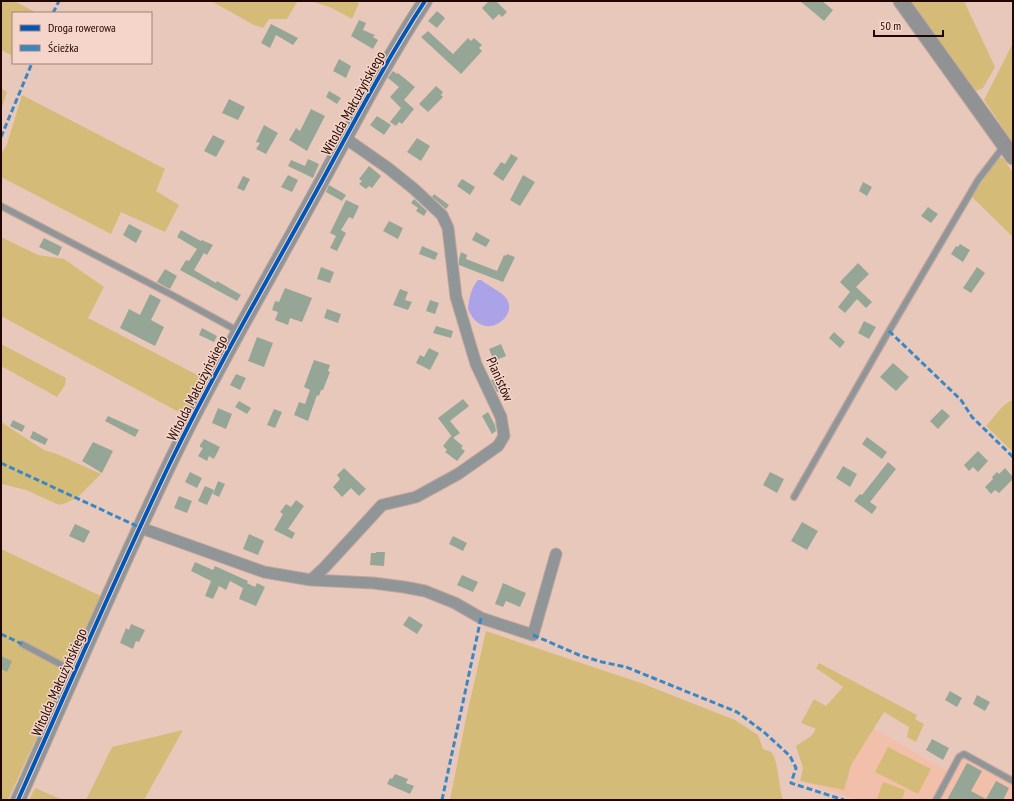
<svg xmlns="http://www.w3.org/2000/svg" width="1014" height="801" font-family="'PT Sans Narrow',sans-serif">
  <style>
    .built { fill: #f2bfab }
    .green { fill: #d4bc78 }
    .water { fill: #aca2e7 }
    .building { fill: #96a696 }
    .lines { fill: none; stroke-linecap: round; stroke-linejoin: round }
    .service-casing { stroke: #c2a79e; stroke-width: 8 }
    .minor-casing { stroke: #c2a79e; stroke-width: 13 }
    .tertiary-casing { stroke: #c2a79e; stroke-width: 16 }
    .secondary-casing { stroke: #c2a79e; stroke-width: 17 }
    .service { stroke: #909597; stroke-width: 5.5 }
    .minor { stroke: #909597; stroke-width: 11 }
    .tertiary { stroke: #909597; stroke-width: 14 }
    .secondary { stroke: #919293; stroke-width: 15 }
    .quiet { stroke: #3988c4; stroke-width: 3; stroke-dasharray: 6 3; stroke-linecap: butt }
    .cycleway-casing { stroke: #f5d5c9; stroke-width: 6 }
    .cycleway { stroke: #0057b8; stroke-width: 4 }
    .labels { text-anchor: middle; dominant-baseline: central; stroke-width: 3; stroke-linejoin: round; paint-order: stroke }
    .street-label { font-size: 14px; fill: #200601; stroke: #f5d5c9 }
  </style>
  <rect width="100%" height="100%" fill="#e9c8bc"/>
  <path class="built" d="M841 710 951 773 959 760 967 758 1013 784V800H858L804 782Z"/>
  <path class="green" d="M1 1H14L37 13H13V56L1 50Z
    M211 1H299L297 2 287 19H269L263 28 254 25Z
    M311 1H353L359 3 352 19 332 8Z
    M911 1H964L995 67 983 88 976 91Z
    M1013 43V143L984 100Z
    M1 88 7 92 1 111Z
    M22 95 165 169 156 191 179 205 165 232 121 212 111 234 1 177V154L7 144Z
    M999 158H1003L1013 173V237L972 197 996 160Z
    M1 237 38 255 64 259 104 287 88 318 205 379 186 416 1 316Z
    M1 344 66 378 65 385 57 397 1 366Z
    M1010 401H1013V452L986 426 1003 406Z
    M1 422 44 450 57 454 101 474 78 497 66 503 59 505 26 490 2 484 1 485Z
    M1 549 101 596 8 800H1Z
    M486 631 641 683 735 720 758 735 763 749C766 750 770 751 772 753 778 760 779 789 783 800H450L466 718Z
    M819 663 917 715 915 719 924 724 916 742 907 737 909 727 884 712 851 765 844 790 800 781 803 768 796 746 811 736 816 729 801 723 814 699 826 706 843 687 816 668Z
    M183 730 144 800H86L112 747Z
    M888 747 931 769 918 794 875 772Z
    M883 782 905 790 902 800 877 799Z
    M35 788 63 800H29Z"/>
  <path class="water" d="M478 280H481C487 285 502 292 506 298 520 316 483 345 468 309 469 299 471 288 478 280Z"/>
  <path class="building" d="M489 1H496L507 12 502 17 499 14 493 20 482 8Z
    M800 1H822L833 10 824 21Z
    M437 11 445 18 437 28 428 21Z
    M359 20 366 23 363 30 375 35 373 37 378 40 373 49 351 36Z
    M271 24 298 38 293 45 276 35 270 48 261 43Z
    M428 31 453 54 468 38 471 41 474 38 482 45 479 48 482 51 461 74 421 37Z
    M339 59 351 66 346 78 333 71Z
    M393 71 397 74 398 73 415 87 404 100 414 109 402 124 399 122 396 126 390 122 401 108 390 97 399 87 388 78Z
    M436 86 443 92 441 95 443 97 428 112 419 104Z
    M329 91 341 98 337 104 326 97Z
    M229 99 245 107 238 120 222 113Z
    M311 109 325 116 307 151 289 140 296 128 300 131Z
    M377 116 391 125 384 135 370 125Z
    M264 125 278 133 266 154 256 149 260 143 256 142Z
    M213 135 225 141 216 157 204 151Z
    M417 138 430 146 421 161 407 152Z
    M511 154 518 158 503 181 493 174 501 162 505 164Z
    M308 159 319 164 313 178 288 166 291 160 305 166Z
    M369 166 381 176 372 188 369 186 366 189 359 184 362 181 359 179Z
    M288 175 298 180 292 192 281 187Z
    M523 175 535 182 520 206 510 200Z
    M243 176 250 179 244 191 237 188Z
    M462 179 475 187 470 195 457 186Z
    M863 182 872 187 867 196 859 191Z
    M329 185 346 195 342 201 326 192Z
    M434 194 449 205 446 209 432 197Z
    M414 199 427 211 424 216 416 211 418 208 411 203Z
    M346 200 359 206 353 219 349 217 341 230 346 233 337 251 330 248 336 236 330 233Z
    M928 207 938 214 931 223 921 216Z
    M389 221 403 228 398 239 383 231Z
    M129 224 142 231 136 243 123 235Z
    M181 230 201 241 202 240 213 245 207 255 204 253 194 270 216 283 217 281 241 295 237 301 180 270 186 260 189 261 197 249 177 237Z
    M476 232 490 240 486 247 472 240Z
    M44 238 62 247 58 256 39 247Z
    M960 244 970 250 963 262 951 254 956 246 958 247Z
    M422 246 438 253 435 260 419 254Z
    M461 252 467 255 466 259 497 271 504 255 506 256 507 254 515 257 503 282 459 265V259Z
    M858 263 869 274 856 287 872 302 866 308 857 299 845 313 838 307 850 292 840 282Z
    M321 267 334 272 330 283 317 279Z
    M977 267 985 273 971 293 963 288Z
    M165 269 177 276 170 289 157 282Z
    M285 288 312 298 302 322 290 318 288 325 275 320 278 312 272 310 275 301 279 302Z
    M400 289 408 292 405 300 412 302 408 310 393 305Z
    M150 294 161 300 151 320 164 327 155 346 120 328 129 309 140 315Z
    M430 300 439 303 435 314 426 311Z
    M327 309 341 314 338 323 324 318Z
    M864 321 876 327 869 339 858 333Z
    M436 326 453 331 451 338 433 333Z
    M202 328 217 336 214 342 199 335Z
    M834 332 845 342 840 348 829 338Z
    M257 337 273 343 264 367 248 361Z
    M501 344 506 356 494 361 489 349Z
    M429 348 439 353 430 370 416 363 420 355 424 357Z
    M314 360 330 365 328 371 330 372 323 390H321L319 396 317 395 308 421 294 415 299 402 305 404 310 390 304 387Z
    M893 363 909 377 896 391 880 377Z
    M236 374 246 378 240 390 230 385Z
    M500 377 504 389 497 392 491 380Z
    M463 399 469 406 450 421 460 433 453 438 438 418Z
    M239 401 251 408 247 414 235 407Z
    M218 408 232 414 226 429 212 423Z
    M274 409 282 412 275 428 267 425Z
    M942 409 950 416 938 429 930 421Z
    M488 412 495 425 496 431 492 434 482 416Z
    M108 416 139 430 135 437 105 421Z
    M13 420 25 426 22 432 10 426Z
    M33 431 48 439 45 445 30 438Z
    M451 436 463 446 461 448 465 451 457 461 445 452 447 450 443 446Z
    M867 437 887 452 882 459 862 444Z
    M204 439 220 447 214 459 209 456 207 461 198 456 203 448 200 447V445Z
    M93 442 113 451 102 473 82 461Z
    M978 451 988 461 978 472 973 467 969 471 964 465Z
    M888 462 896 469 870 502 877 507 872 514 854 501 860 494 862 495Z
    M843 466 857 474 850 487 836 478Z
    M344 468 366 489 359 496 351 488 342 497 333 487 340 479 337 475Z
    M1005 468 1013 477V479L999 493 995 490 991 494 985 487 993 479 992 477 997 472 999 474Z
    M190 472 202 478 197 488 185 482Z
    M770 472 784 479 777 493 763 485Z
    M218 481 225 484 219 497 213 494Z
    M205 486 214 490 207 505 198 501Z
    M179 496 192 501 187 513 174 508Z
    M296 500 304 506 288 529 295 533 292 539 274 530 283 514 280 512 286 504 291 507Z
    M802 522 818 531 807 550 791 541Z
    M75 524 90 531 84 543 69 536Z
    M249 534 264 541 258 555 243 549Z
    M453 536 467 543 463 551 449 544Z
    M376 552H385L384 566 370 565 371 553H376Z
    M195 562 213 570 215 566 248 581 247 583 255 587 257 583 265 587 256 606 239 599 243 588 230 581 226 590 219 586 213 599 205 596 211 581 191 571Z
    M462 575 478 582 473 592 457 585Z
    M503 583 526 593 520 607 506 601 503 607 495 604Z
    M409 616 423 625 417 634 403 625Z
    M131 624 145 630 139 642 136 641 133 649 120 643 126 628 129 630Z
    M1 656 12 661 7 672 1 669Z
    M950 691 962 698 957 707 945 700Z
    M977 695 990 702 985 711 973 704Z
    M932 739 949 748 943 760 926 750Z
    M967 763 982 771 971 791 986 799 996 781 1009 788 1003 800H947Z
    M395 774 408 779 406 783 414 786 410 794 387 784 390 778 392 779Z"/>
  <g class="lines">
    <defs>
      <path id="service" d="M1 206 174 296 238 331
        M794 497 889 331 978 180 1004 146
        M22 644 75 672
        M936 800 959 757 964 754 1013 781"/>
      <path id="minor" d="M141 528 264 572 311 580 373 583 404 587 425 591 455 603 481 618 533 635 556 554
        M311 580 325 567 382 505 416 497 458 474 498 446 504 436 501 417 476 364 456 297 448 228 442 215 414 189 388 168 345 138"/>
      <path id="tertiary" d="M18 800C69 686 118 571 172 459 215 371 264 286 311 201 348 134 383 65 425 1"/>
      <path id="secondary" d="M901 1 1013 157"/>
    </defs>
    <use href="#service" class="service-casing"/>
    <use href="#minor" class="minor-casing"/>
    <use href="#tertiary" class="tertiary-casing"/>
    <use href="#secondary" class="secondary-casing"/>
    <use href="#service" class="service"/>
    <use href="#minor" class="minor"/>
    <use href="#tertiary" class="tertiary"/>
    <use href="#secondary" class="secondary"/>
    <path class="quiet" d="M53 13 59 1
      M1 137 32 63
      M889 331 961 400 972 417 1013 457
      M1 463 141 528
      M1 634 22 644
      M533 635 579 655 602 662 626 667 737 712 765 733 790 756 796 768 791 783 844 800
      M442 800 481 618"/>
    <defs>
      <path id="cycleway" d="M18 800C69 686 118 571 172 459 215 371 264 286 311 201 348 134 383 65 425 1"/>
    </defs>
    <use href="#cycleway" class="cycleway-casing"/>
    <use href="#cycleway" class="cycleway"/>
  </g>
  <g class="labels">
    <g class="street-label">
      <text transform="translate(353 103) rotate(-61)">Witolda Małcużyńskiego</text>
      <text transform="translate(500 379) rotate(66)">Pianistów</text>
      <text transform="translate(197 388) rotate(-63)">Witolda Małcużyńskiego</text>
      <text transform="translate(59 682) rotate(-66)">Witolda Małcużyńskiego</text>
    </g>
  </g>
  <rect width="1014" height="801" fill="none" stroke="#200601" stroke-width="4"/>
  <rect x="12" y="12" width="140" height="52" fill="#f5d5c9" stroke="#a08279"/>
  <rect x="20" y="25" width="20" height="6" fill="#0057b8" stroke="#a08279"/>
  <text x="48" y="32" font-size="12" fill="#200601">Droga rowerowa</text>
  <rect x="20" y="45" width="20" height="6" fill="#3988c4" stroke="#a08279"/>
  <text x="48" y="52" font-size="12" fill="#200601">Ścieżka</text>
  <path d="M874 30v6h69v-6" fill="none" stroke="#200601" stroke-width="2"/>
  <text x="880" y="30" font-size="12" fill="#200601" stroke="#f5d5c9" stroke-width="3" paint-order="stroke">50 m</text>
</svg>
